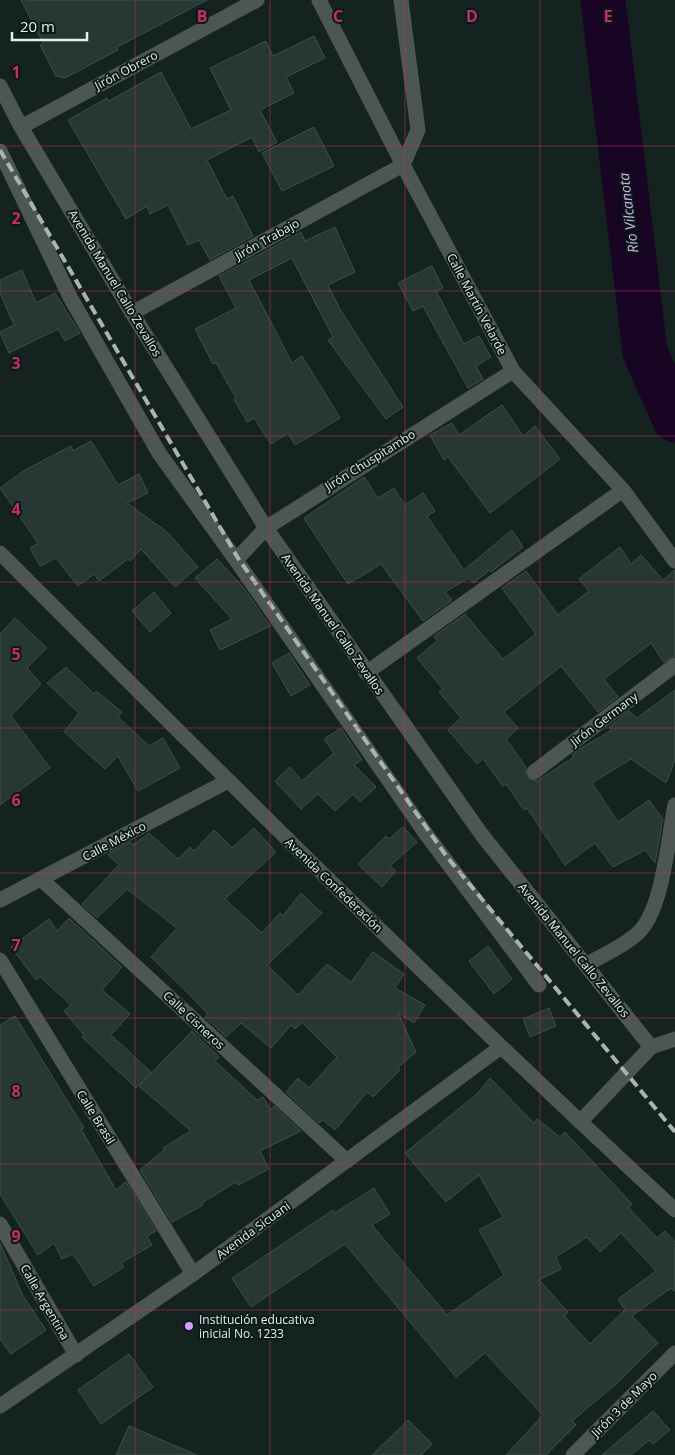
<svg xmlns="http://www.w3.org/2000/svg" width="675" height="1455" font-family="'Open Sans',sans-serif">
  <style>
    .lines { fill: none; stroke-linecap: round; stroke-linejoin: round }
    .river { stroke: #180524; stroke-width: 45 }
    .building { fill: #273733; stroke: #3e4e4a; fill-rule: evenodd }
    .minor { stroke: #4e5654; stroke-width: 15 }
    .rail { stroke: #a9b4b1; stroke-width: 4; stroke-dasharray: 10 5; stroke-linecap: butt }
    .grid { fill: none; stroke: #c52d69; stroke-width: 1; stroke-opacity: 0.55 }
    .poi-dot { fill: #d29dfd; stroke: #0b1a17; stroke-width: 2 }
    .labels { text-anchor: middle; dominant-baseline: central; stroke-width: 4; stroke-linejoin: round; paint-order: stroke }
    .street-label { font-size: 12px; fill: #e4eeeb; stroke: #0b1a17 }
    .poi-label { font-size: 12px; fill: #e4eeeb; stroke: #0b1a17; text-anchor: start }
    .water-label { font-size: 14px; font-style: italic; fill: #d3b1f0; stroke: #0b1a17 }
    .grid-label { font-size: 16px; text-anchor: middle; font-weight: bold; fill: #c52d69; stroke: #0b1a17; stroke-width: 4; stroke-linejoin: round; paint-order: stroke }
  </style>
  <rect width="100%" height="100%" fill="#152320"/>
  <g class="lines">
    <path class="river" d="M603 0 645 352 675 420"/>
  </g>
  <path class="building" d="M21 0H207L117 47 118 50 65 78 56 76 40 45 43 43Z
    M314 36 325 58 286 77 294 93 260 110 277 142 259 152 252 137 207 160 227 199 233 196 253 236 210 260 199 240 188 245 168 205 150 214 147 206 126 219 68 120 107 98 109 101 161 72 191 129 231 110 210 68 266 41 273 56Z
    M314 127 334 166 282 191 262 153Z
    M335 227 355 272 328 285 341 311 403 407 386 419 328 340 333 337 292 258 249 280 292 363 302 356 340 418 295 445 288 433 271 444 254 418 247 422 234 399 236 398 216 363 213 364 195 329 236 308 219 276 301 232 305 241Z
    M432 266 443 288 436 291 464 344 479 336 491 357 476 366 483 379 468 388 423 306 413 311 398 283Z
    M22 270 36 303 55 293 80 333 65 341 58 329 9 353 0 332 14 325 0 293V280Z
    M502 405 523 436 535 426 560 459 490 513 448 457 444 460 430 435 452 423 459 435Z
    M91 441 118 485 139 474 148 493 127 503 167 532 198 567 175 587 141 549 130 561 128 559 99 581 94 574 78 586 56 558 40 566 30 548 38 543 0 488 25 470 71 446 73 451Z
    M364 477 378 498 394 488 405 505 423 493 435 511 427 516 464 570 512 530 523 547 491 572 490 570 473 583 469 578 445 592 452 600 423 621 381 564 348 584 304 518Z
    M620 547 631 564 641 555 663 580 675 570V656L664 662 651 643 604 679 618 697 598 712 561 666 504 712 518 728 506 739 526 767V777L537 781 574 757 572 755 578 750 612 730 609 727 629 711 637 718 675 690V760L666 783 631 759 592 783 618 822 649 800 663 819 655 863 645 850 613 867 595 843 565 865 527 808 524 810 506 784 503 786 483 759 477 764 448 730 461 718 439 692 443 689 417 658 437 641 434 636 465 614 503 659 536 634 502 588 526 571 558 615 589 591 579 579Z
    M217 559 244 588 270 626 220 650 210 630 232 619 195 578Z
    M154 592 171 613 150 632 132 611Z
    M15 618 47 648 27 668 41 684 11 716 50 768 0 805V634Z
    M289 653 310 685 291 696 272 663Z
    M66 667 94 694 96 691 122 712 118 717 149 746 163 738 180 768 138 791 118 756 105 769 64 732 79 713 47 683Z
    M341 728 362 760 354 765 376 787 360 802 353 794 335 811 318 794 301 809 275 781 290 767 302 781 334 753 324 739Z
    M403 827 417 842 390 866 396 871 382 887 358 864 386 836 389 839Z
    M254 828 276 852 225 899 262 933 280 913 283 916 301 893 322 913 267 965 298 995 327 964 351 982 373 952 404 974 395 988 425 1005 414 1023 398 1013 416 1052 398 1067 400 1070 373 1097 367 1092 335 1130 323 1120 319 1123 286 1092 298 1078 309 1088 337 1057 302 1022 295 1029 291 1025 271 1048 241 1023 226 1037 205 1017 208 1014 188 993 151 957 177 928 127 889 97 918 82 904 119 865 108 855 110 853 130 842 133 845 149 833 178 859 190 847 194 851 214 830 232 848Z
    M69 918 122 967 102 990 130 1014 111 1035 151 1072 136 1088 82 1037 84 1035 64 1011 71 1005 40 977 36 980 11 947 49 919 57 931Z
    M488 946 512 979 494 994 469 961Z
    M549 1008 556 1026 530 1037 523 1019Z
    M15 1016 84 1128 81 1129 116 1190 126 1182 156 1231 147 1236 152 1245 121 1263 124 1267 94 1286 73 1254 62 1259 54 1243 38 1255 0 1194V1025Z
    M192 1031 219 1057 215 1061 257 1100 263 1097 271 1110 274 1106 301 1131 260 1151 269 1169 238 1185 236 1182 202 1203 203 1205 172 1222 140 1170 164 1150 163 1148 191 1131 139 1086Z
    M490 1078 534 1123 537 1119 560 1137 565 1132 632 1204 628 1207 657 1238 665 1231 675 1242V1292L671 1288 632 1316 658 1343 615 1385 572 1421 576 1425 546 1455H506L543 1415 485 1353 456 1377 345 1244 251 1307 232 1278 333 1210 335 1213 374 1188 390 1214 372 1225 447 1315 504 1275 479 1230 503 1217 479 1175 446 1202 405 1153 477 1094ZM621 1233 656 1271 618 1299 625 1310 590 1344 564 1316 568 1312 539 1280 561 1269 556 1257 587 1237 600 1252Z
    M0 1243 23 1296 46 1330 11 1354 0 1339Z
    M129 1354 153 1387 101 1424 78 1390Z
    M653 1411 670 1430 653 1444 649 1440 631 1455H602Z
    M408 1420 432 1444 421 1455H372Z
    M129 1426 197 1455H116Z"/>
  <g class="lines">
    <path class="minor" d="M319 0 403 165 513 371 623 490 675 561
      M401 0 418 130 403 165
      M0 86 21 127 132 313 266 528 482 835 651 1047 580 1122
      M21 127 257 0
      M0 151 70 297 159 453 236 560 426 834 539 985
      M132 313 403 165
      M0 553C222 775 444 997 675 1210
      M236 560 266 528 513 371
      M366 673 623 490
      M534 772 675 665
      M41 879 347 1161
      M0 900 228 781
      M0 960 193 1274
      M586 965C603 955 624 946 638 933 663 910 668 838 675 805
      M651 1047 675 1039
      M0 1224 76 1355
      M0 1406 193 1274 501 1047
      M573 1455 675 1353"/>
    <path class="rail" d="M0 150 238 558 447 857 675 1132"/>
  </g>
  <path class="grid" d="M135 0V1455M270 0V1455M405 0V1455M540 0V1455M0 146H675M0 291H675M0 436H675M0 582H675M0 728H675M0 873H675M0 1018H675M0 1164H675M0 1310H675"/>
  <circle class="poi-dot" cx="189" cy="1326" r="5"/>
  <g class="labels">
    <g class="street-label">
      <text transform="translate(126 70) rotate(-28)">Jirón Obrero</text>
      <text transform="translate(267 239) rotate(-29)">Jirón Trabajo</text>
      <text transform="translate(115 283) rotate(59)">Avenida Manuel Callo Zevallos</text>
      <text transform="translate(477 304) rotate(62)">Calle Martín Velarde</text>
      <text transform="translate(370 460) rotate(-32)">Jirón Chuspitambo</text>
      <text transform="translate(333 624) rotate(55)">Avenida Manuel Callo Zevallos</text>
      <text transform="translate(604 719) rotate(-37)">Jirón Germany</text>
      <text transform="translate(114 841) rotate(-28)">Calle México</text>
      <text transform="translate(334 885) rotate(44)">Avenida Confederación</text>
      <text transform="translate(574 950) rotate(51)">Avenida Manuel Callo Zevallos</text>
      <text transform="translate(194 1020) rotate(43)">Calle Cisneros</text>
      <text transform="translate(96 1117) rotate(58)">Calle Brasil</text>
      <text transform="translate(253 1230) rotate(-36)">Avenida Sicuani</text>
      <text transform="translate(45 1302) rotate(60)">Calle Argentina</text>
      <text transform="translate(624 1404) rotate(-45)">Jirón 3 de Mayo</text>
    </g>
    <g class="poi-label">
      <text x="199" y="1319">Institución educativa<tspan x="199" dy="14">inicial No. 1233</tspan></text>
    </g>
    <g class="water-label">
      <text transform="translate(628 213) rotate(-97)">Río Vilcanota</text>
    </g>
  </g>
  <g class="grid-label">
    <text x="202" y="22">B</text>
    <text x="338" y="22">C</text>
    <text x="472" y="22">D</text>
    <text x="608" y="22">E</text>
    <text x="16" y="78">1</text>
    <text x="16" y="224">2</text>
    <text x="16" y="369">3</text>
    <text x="16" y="515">4</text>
    <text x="16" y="660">5</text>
    <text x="16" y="806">6</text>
    <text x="16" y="951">7</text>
    <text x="16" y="1097">8</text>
    <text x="16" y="1242">9</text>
  </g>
  <path d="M12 32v8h75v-8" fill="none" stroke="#e4eeeb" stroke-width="2.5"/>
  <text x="20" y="32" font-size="15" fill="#e4eeeb" stroke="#0b1a17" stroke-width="4" paint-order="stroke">20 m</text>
</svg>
